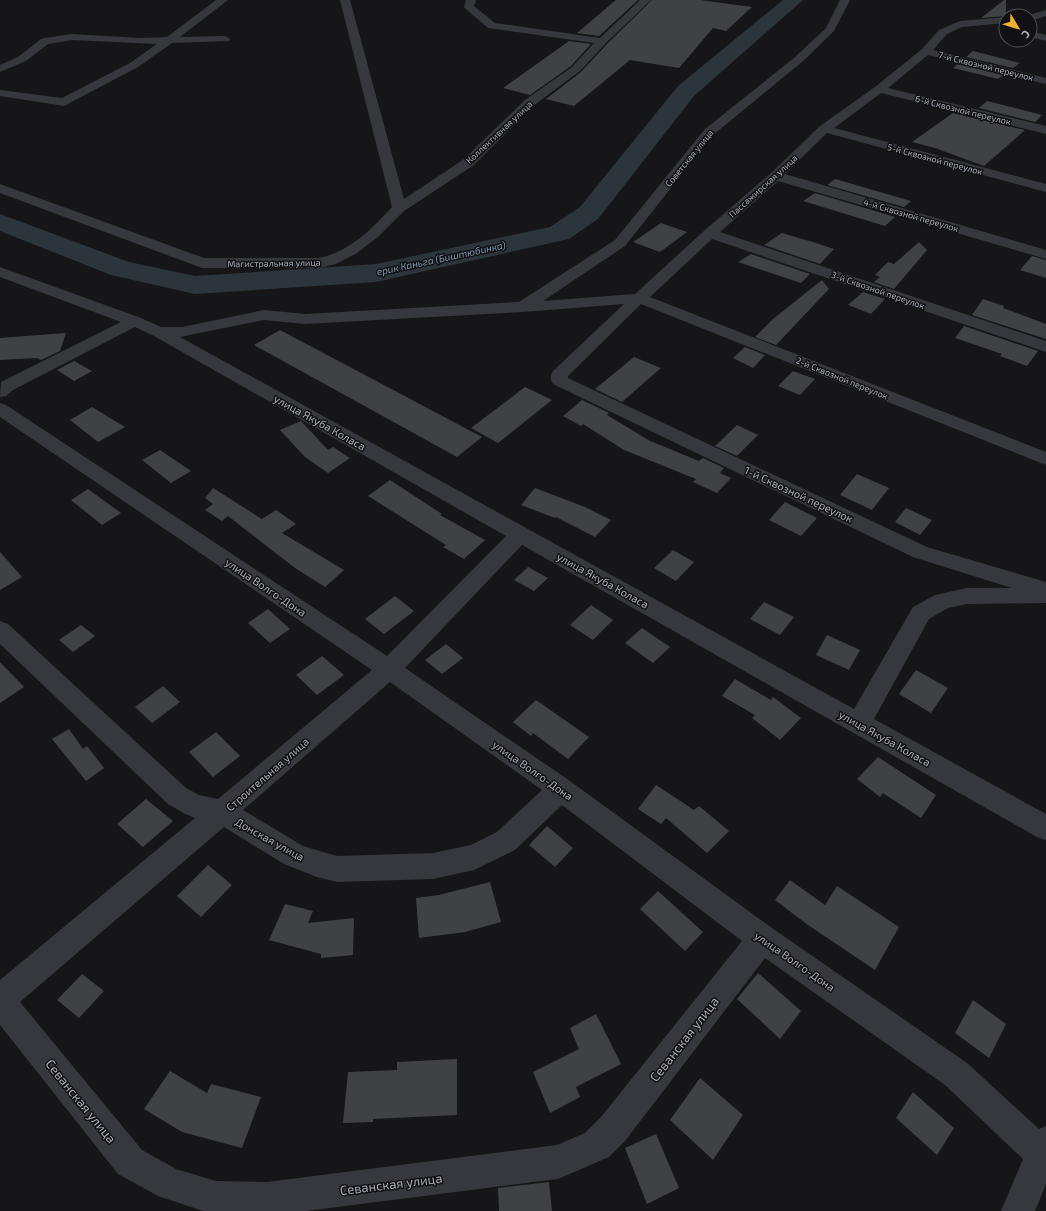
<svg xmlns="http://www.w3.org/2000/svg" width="1046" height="1211" font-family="'Exo 2',sans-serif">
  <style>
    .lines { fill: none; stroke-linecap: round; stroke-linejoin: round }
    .river { fill: #2c353c; fill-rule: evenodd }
    .building { fill: #404145 }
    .minor { fill: #37383d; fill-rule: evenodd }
    .labels { text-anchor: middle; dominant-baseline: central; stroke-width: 3; stroke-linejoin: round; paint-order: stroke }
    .far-street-label { font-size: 9px; fill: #a8adb8; stroke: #111113 }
    .far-water-label { font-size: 10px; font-style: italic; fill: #7f9bb3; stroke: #111113 }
    .street-label { font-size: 11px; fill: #a8adb8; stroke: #111113 }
    .near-street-label { font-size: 13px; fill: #a8adb8; stroke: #111113 }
  </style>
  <rect width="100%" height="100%" fill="#161618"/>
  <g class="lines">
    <path class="river" d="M783 0H803L694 96 598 219 569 239 376 282 195 294 111 275 0 231V214L129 262 195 276 376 264 550 227 580 207 678 86Z"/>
  </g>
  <path class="building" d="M616 0H638L599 36 577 33Z
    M652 0H700L752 7 726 31 713 28 679 68 630 60 574 106 546 99 581 72 607 44Z
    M1004 0H1006V16L981 18Z
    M569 41 591 44 571 66 530 95 503 88Z
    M973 51 1020 63 1013 68 966 57Z
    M958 64 1004 75 998 79 953 68Z
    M987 101 1007 106 1042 115 1035 122 979 108Z
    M953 113 969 117 1025 130 984 166 935 148 912 142Z
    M835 179 911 201 904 207 827 185Z
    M815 193 895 217 885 226 803 201Z
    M661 223 687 232 660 252 633 242Z
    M782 233 816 243 834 249 820 264 764 245Z
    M919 242 927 250 894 289 874 282 880 277 875 275 888 262 894 264Z
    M751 254 810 274 801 283 738 262Z
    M1032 256 1046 260V278L1020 270Z
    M822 280 829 289 776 345 755 337 773 319Z
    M863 292 885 299 871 314 848 305Z
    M983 299 1004 306 1003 308 1046 324V339L972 315Z
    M964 326 1038 351 1027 366 1000 356 1002 354 955 338Z
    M280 330 482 437 457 457 254 345Z
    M66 333 60 351 41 360 37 358 0 360V338Z
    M745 347 765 355 753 368 733 358Z
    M634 357 661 368 622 402 595 389Z
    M74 361 92 371 74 381 57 370Z
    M793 371 815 379 800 395 778 386Z
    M525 387 552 400 498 443 471 428Z
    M582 400 609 413 607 415 650 441 699 461 703 458 724 468 720 473 731 478 717 493 693 482 696 479 624 450 583 424 581 426 563 416Z
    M92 407 125 427 98 442 70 420Z
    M301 421 328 450 333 447 350 458 328 473 305 457 280 430Z
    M737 425 758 435 737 456 715 446Z
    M160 450 191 471 171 483 142 460Z
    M857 474 889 488 872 510 840 495Z
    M390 480 442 514 440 515 485 540 464 559 443 547 446 545 368 496Z
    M213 488 262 519 276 510 296 524 282 533 344 570 325 587 295 568 228 516 222 521 205 510 213 504 205 498Z
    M535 488 585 507 611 520 595 537 556 517 555 518 521 505Z
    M88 489 121 513 102 525 71 500Z
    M785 502 817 518 801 536 769 520Z
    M906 508 932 520 920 535 895 522Z
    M673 550 694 562 676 581 654 568Z
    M0 552 22 577 0 590Z
    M528 567 548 578 534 591 514 580Z
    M395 596 414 611 384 634 365 619Z
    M764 602 794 617 780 635 750 619Z
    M591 605 613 620 593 640 570 625Z
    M268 609 290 629 270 643 248 623Z
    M81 625 95 636 73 652 59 640Z
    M642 628 670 647 653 663 625 643Z
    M827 635 860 650 849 670 816 655Z
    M446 644 463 658 442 674 425 660Z
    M322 656 344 675 317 695 296 675Z
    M0 662 24 687 0 703Z
    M916 670 948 688 931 713 899 694Z
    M735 679 771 700 773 697 801 718 780 740 752 718 755 715 722 696Z
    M163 686 180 702 152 723 135 707Z
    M536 700 589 737 568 759 533 733 531 736 513 722Z
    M69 729 83 749 87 746 104 768 86 781 52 739Z
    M216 732 240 756 213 777 189 752Z
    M878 757 936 795 921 818 883 793 880 797 857 779Z
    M656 785 694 810 699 806 729 831 707 853 666 818 661 824 638 809Z
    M146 799 173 821 143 847 117 824Z
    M547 826 573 848 555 867 529 845Z
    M208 865 232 885 201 917 177 896Z
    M790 880 825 905 837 886 899 927 875 970 808 925 775 900Z
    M490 882 501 922 465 932 419 938 416 898 439 895Z
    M658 891 703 932 685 951 640 909Z
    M285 904 313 911 308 923 354 918 353 955 321 958V954L269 940Z
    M758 973 801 1011 780 1039 737 999Z
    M82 974 104 991 79 1018 57 1000Z
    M973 1000 1006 1024 989 1058 955 1033Z
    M596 1014 621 1064 576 1087 580 1097 550 1113 533 1072 579 1049 570 1028Z
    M457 1059V1115L373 1119V1122L343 1123 348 1072 397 1070V1062Z
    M170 1071 207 1093 211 1084 261 1097 242 1148 182 1132 144 1109Z
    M700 1078 743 1115 713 1160 670 1120Z
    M913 1092 954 1128 937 1155 896 1118Z
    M656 1134 679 1188 647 1204 625 1148Z
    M549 1182 552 1211H499L498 1188Z"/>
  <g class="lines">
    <path class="minor" d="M216 0H228L180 37 225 36 230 39 229 41 172 43 138 67 64 106 0 96V90L62 98 130 63 157 44 72 40 48 44 26 61 0 72V65L18 57 41 39 45 38 72 34 140 38 167 37Z
      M340 0H350L404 199 464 159 525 100 572 67 594 43 488 28 466 9 464 7 466 0H476L474 6 495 23 600 38 640 0H651L606 43 580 71 533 106 474 165 404 211 378 237 357 253 336 264 319 268H202L0 193V184L204 258H319C349 252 372 229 392 207Z
      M840 0H850L834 31 802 62 713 135 625 246 543 301 635 294 705 230 771 173 820 126 875 87 922 49 939 30 960 21 1006 17V23L962 27 947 34 933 50 1046 78V84L928 55 888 88 1046 126V134L881 93 834 128 1046 184V192L827 133 785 174 1046 250V259L778 181 720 232 1046 341V352L712 239 650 297 1046 452V465L641 304 568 376V378L927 547 1046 582V603L967 604 948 608 929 619 874 719 1046 814V840L1037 837 522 545 405 668 570 781 772 928 967 1063 1039 1129 1046 1126V1184L1035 1211H1001L1023 1159 945 1085 765 958 625 1141 609 1157 558 1179 306 1211H203L158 1196 118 1174 0 1025V980L195 818 185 814 168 804 0 644V621L8 624 186 788 199 795 218 799 372 670 0 417V403L6 405 387 656 506 536 154 336 135 327 13 390 6 396 0 397 1 382 121 322 0 277V267L141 318 161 327H182L264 310 305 314 519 302 615 240 705 129 794 58 826 28ZM624 304 553 371C550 376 550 379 553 384L913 557 1012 588H967L935 595 913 607 854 709 180 337 264 320 305 324 523 312ZM390 682 542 790 497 832 471 845 433 853 337 856 303 846 243 810ZM562 805 742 941 601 1117 585 1133 557 1145 267 1182 216 1181 176 1169 142 1150 20 1002 224 827 284 864 317 877 337 882 433 879 474 870 515 850Z
      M1046 10V16L1030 21V16H1026Z
      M1030 31 1046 35V41L1030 37Z"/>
  </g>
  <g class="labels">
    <g class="far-street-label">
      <text transform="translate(986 66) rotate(14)">7-й Сквозной переулок</text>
      <text transform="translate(963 110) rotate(14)">6-й Сквозной переулок</text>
      <text transform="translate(499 132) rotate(-43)">Коллективная улица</text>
      <text transform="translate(689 158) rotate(-51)">Советская улица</text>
      <text transform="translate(935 159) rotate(15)">5-й Сквозной переулок</text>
      <text transform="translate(763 186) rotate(-42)">Пассажирская улица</text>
      <text transform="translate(911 215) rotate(16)">4-й Сквозной переулок</text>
      <text transform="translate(274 263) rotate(-1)">Магистральная улица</text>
      <text transform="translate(878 290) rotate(19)">3-й Сквозной переулок</text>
      <text transform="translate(842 378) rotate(22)">2-й Сквозной переулок</text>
    </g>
    <g class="far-water-label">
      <text transform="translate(441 258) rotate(-12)">ерик Каньга (Биштюбинка)</text>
    </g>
    <g class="street-label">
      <text transform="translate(320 422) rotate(29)">улица Якуба Коласа</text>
      <text transform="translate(799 494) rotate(25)">1-й Сквозной переулок</text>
      <text transform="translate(603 580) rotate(29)">улица Якуба Коласа</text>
      <text transform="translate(266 587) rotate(34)">улица Волго-Дона</text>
      <text transform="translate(885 738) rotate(29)">улица Якуба Коласа</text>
      <text transform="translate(533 770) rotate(35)">улица Волго-Дона</text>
      <text transform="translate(267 774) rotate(-41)">Строительная улица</text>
      <text transform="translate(270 839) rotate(29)">Донская улица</text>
      <text transform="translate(795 961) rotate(35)">улица Волго-Дона</text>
    </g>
    <g class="near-street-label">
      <text transform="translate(684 1039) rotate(-52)">Севанская улица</text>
      <text transform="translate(81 1101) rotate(51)">Севанская улица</text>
      <text transform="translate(391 1184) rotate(-7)">Севанская улица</text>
    </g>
  </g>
  <g transform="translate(1018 28) rotate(128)"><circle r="19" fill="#111113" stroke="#4d4f55"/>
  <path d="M0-3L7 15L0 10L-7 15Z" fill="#f2b134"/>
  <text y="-6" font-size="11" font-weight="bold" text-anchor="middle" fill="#a8adb8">С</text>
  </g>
</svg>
